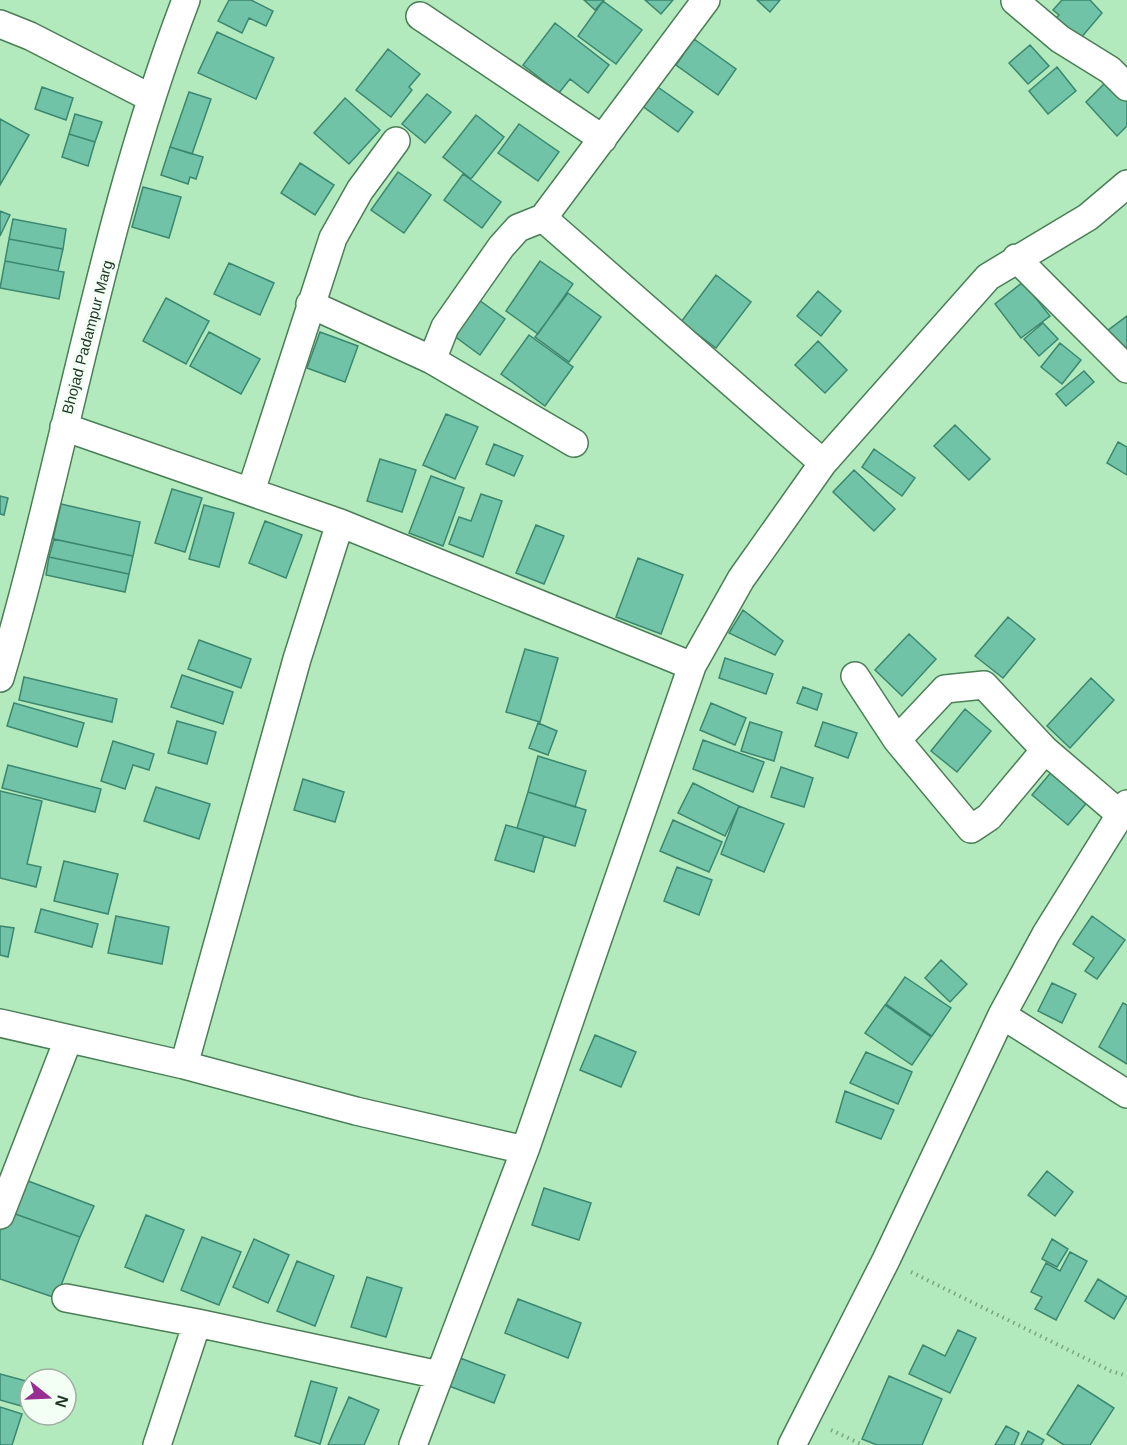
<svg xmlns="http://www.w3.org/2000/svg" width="1127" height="1445" font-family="Arial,sans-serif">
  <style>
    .building { fill: #71c3a8; stroke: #3b876f; stroke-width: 1.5 }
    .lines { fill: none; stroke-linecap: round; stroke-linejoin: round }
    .minor-casing { stroke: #4a7e56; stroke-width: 30 }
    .path { stroke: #7aa583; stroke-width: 4; stroke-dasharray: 1.5 4.5; stroke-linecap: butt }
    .minor { stroke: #fff; stroke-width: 27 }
    .labels { text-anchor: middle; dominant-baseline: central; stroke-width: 6; stroke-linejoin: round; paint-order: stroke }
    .street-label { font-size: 15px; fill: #1f3524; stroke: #f3fff5 }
  </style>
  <rect width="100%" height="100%" fill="#b2eabd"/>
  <path class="building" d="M229 0H251L273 11 266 26 249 18 242 33 218 21Z
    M584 0H604L595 10Z
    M645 0H673L661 14Z
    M757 0H780L770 12Z
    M1062 0H1090L1102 13 1080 39 1056 18 1059 15 1053 10Z
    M603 1 642 30 616 64 578 36Z
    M555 23 609 65 588 93 570 79 559 93 523 65Z
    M217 32 274 58 256 99 198 73Z
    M694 39 736 69 718 95 676 65Z
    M1030 45 1049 66 1028 84 1009 63Z
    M388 49 420 74 409 87 412 90 391 117 356 90Z
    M1057 67 1076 91 1048 114 1029 91Z
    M1107 81 1127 102V126L1117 136 1086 102Z
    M655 85 693 112 678 132 641 105Z
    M42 87 73 98 66 120 35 109Z
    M189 92 211 99 192 154 170 147Z
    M427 94 451 112 425 143 402 124Z
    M345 98 380 130 349 164 314 133Z
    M75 114 102 122 95 142 69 134Z
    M476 115 504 137 471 179 443 157Z
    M0 119 29 135 0 185Z
    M519 124 559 152 538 181 498 153Z
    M69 134 95 142 88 166 62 157Z
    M170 147 203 157 196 179 190 177 188 184 161 175Z
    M300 163 334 185 315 215 281 193Z
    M398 172 431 195 404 233 371 210Z
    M463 174 501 202 482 228 444 200Z
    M143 187 181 197 169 238 132 227Z
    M0 211 10 215 0 236Z
    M13 219 66 229 63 249 9 239Z
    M9 239 63 249 58 271 5 261Z
    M5 261 64 272 59 299 0 288Z
    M540 261 573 284 538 334 506 311Z
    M229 263 274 283 260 315 214 294Z
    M716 275 751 302 716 348 681 322Z
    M1023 282 1050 316 1021 338 995 304Z
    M818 291 841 311 821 336 797 316Z
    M568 293 601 317 569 362 535 337Z
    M166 298 209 321 186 364 143 341Z
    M479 300 505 319 480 355 453 335Z
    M1127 316V356L1107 331Z
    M1043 323 1058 339 1039 356 1024 339Z
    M209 332 260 359 241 394 190 366Z
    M320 332 358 346 345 382 307 368Z
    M529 335 573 367 545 406 501 374Z
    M818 341 847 370 825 393 795 365Z
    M1060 343 1081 360 1062 384 1041 367Z
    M1084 371 1094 382 1066 406 1056 394Z
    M446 414 478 427 455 479 423 465Z
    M955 425 990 459 969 480 934 446Z
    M1118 442 1127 447V475L1107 463Z
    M494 444 523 456 514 476 486 464Z
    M874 449 915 478 902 496 862 467Z
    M380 459 416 470 402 512 367 501Z
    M854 470 895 509 874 531 833 492Z
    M431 476 464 488 443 546 409 533Z
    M172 489 202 498 185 552 155 543Z
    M481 494 502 501 483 557 449 544 459 517 471 521Z
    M0 496 8 498 4 515 0 514Z
    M61 504 140 522 133 556 53 539Z
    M204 505 234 513 219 567 189 559Z
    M265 521 302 535 286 578 249 563Z
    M536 525 564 536 544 584 516 573Z
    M54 539 133 556 129 574 49 557Z
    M49 557 129 574 125 592 46 575Z
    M638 558 683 575 661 634 616 617Z
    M743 610 783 641 775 655 729 633Z
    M1008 617 1035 639 1003 678 975 656Z
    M909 634 936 659 902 696 875 670Z
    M199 640 251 659 241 688 188 669Z
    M525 649 558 658 540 722 506 712Z
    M725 658 773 674 766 694 719 678Z
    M182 675 233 692 223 724 171 707Z
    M24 677 117 699 112 722 19 700Z
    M1091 678 1114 700 1070 748 1047 726Z
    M803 687 822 694 817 710 797 703Z
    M14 703 84 723 77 747 7 726Z
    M711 703 746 718 735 745 700 730Z
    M965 709 991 731 957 772 931 751Z
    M177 721 216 732 207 764 168 753Z
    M750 722 782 732 774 761 741 751Z
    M823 722 857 733 848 758 815 746Z
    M538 723 557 731 548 755 529 748Z
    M703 740 764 762 753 792 693 769Z
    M113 741 154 754 149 770 133 765 125 789 101 781Z
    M538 756 586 771 575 807 528 792Z
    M8 765 101 789 95 812 2 788Z
    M781 767 813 778 804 807 771 797Z
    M1053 770 1089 800 1068 825 1032 795Z
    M303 779 344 792 335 822 294 810Z
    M693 783 739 806 725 836 678 813Z
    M156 787 210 804 199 839 144 821Z
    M0 791 42 801 27 864 41 867 36 887 0 878Z
    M528 792 586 810 575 846 517 828Z
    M739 806 784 824 764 872 721 854Z
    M673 820 722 842 709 872 660 851Z
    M506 825 544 836 534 872 495 860Z
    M64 861 118 874 108 914 54 901Z
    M677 867 712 880 699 915 664 901Z
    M41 909 98 924 92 947 35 932Z
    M116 916 169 927 162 964 108 953Z
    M1092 916 1125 940 1097 979 1085 971 1094 958 1073 944Z
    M0 926 14 928 8 957 0 955Z
    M941 960 967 984 950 1002 925 978Z
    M905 977 951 1008 932 1036 886 1004Z
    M1052 983 1076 994 1062 1023 1038 1011Z
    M1123 1003 1127 1005V1064L1099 1047Z
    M885 1005 931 1037 912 1065 865 1033Z
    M595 1035 636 1052 621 1087 580 1070Z
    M866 1052 912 1072 898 1104 850 1083Z
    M845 1091 894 1110 881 1139 836 1122Z
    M1047 1171 1073 1192 1055 1216 1028 1195Z
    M15 1176 94 1206 80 1237 4 1210Z
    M544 1188 591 1203 579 1240 532 1225Z
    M4 1210 80 1237 56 1298 0 1279V1220Z
    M146 1215 184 1230 163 1282 125 1267Z
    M202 1237 241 1252 219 1305 181 1290Z
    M254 1239 289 1255 268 1303 233 1287Z
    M1052 1239 1068 1249 1057 1267 1042 1259Z
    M1070 1252 1087 1261 1056 1320 1035 1309 1042 1297 1031 1292 1046 1263 1060 1271Z
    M297 1261 334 1276 315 1326 277 1311Z
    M367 1277 402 1288 386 1337 351 1327Z
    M1098 1279 1127 1297 1114 1319 1085 1301Z
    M518 1299 581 1323 568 1358 505 1333Z
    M958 1330 976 1338 950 1393 909 1374 923 1345 945 1356Z
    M460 1358 505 1375 494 1403 449 1386Z
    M0 1374 30 1382 25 1407 0 1400Z
    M889 1376 942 1399 922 1445H877L862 1439Z
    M311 1381 337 1388 320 1444 295 1436Z
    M1078 1385 1114 1408 1090 1445H1064L1047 1434Z
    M349 1397 379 1410 364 1445H328Z
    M0 1407 22 1414 12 1445H0Z
    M1006 1426 1019 1433 1014 1445H995Z
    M1028 1431 1044 1440 1041 1445H1021Z"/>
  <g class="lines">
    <defs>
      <path id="minor" d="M706 0 543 218 823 463
        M1015 1 1060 39 1110 70 1127 87
        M420 16 603 139
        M0 24 30 36 151 98
        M1016 258 1127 369
        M310 304 432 360 574 443
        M432 360 445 327 501 247 518 228 543 218
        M64 427 340 523 692 666
        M251 491 333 238 360 190 396 141
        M855 676 897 740
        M0 678C66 454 102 219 186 0
        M1045 750 989 817 971 829 897 740 945 689 984 685 1045 750 1121 815
        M1002 1015 1127 1094
        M0 1023 184 1065 356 1111 525 1150
        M184 1065 297 659 340 523
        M0 1215 68 1040
        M66 1298 197 1323
        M157 1445 197 1323 439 1375
        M413 1445 525 1150 692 666 741 579 823 463 988 277 1088 217 1127 184
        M792 1445 886 1260 1002 1015 1046 934 1127 804"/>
    </defs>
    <use href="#minor" class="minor-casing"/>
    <path class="path" d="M911 1272 1111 1371 1127 1376
      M831 1430 863 1445"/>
    <use href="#minor" class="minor"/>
  </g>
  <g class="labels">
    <g class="street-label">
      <text transform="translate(87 337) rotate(-75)">Bhojad Padampur Marg</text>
    </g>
  </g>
  <g transform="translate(48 1397) rotate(108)"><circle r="28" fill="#f3fff5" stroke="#9eaea1" stroke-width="1.5"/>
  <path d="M0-4.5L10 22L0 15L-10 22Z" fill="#972e91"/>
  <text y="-9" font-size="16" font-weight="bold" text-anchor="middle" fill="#1f3524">N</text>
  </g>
</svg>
